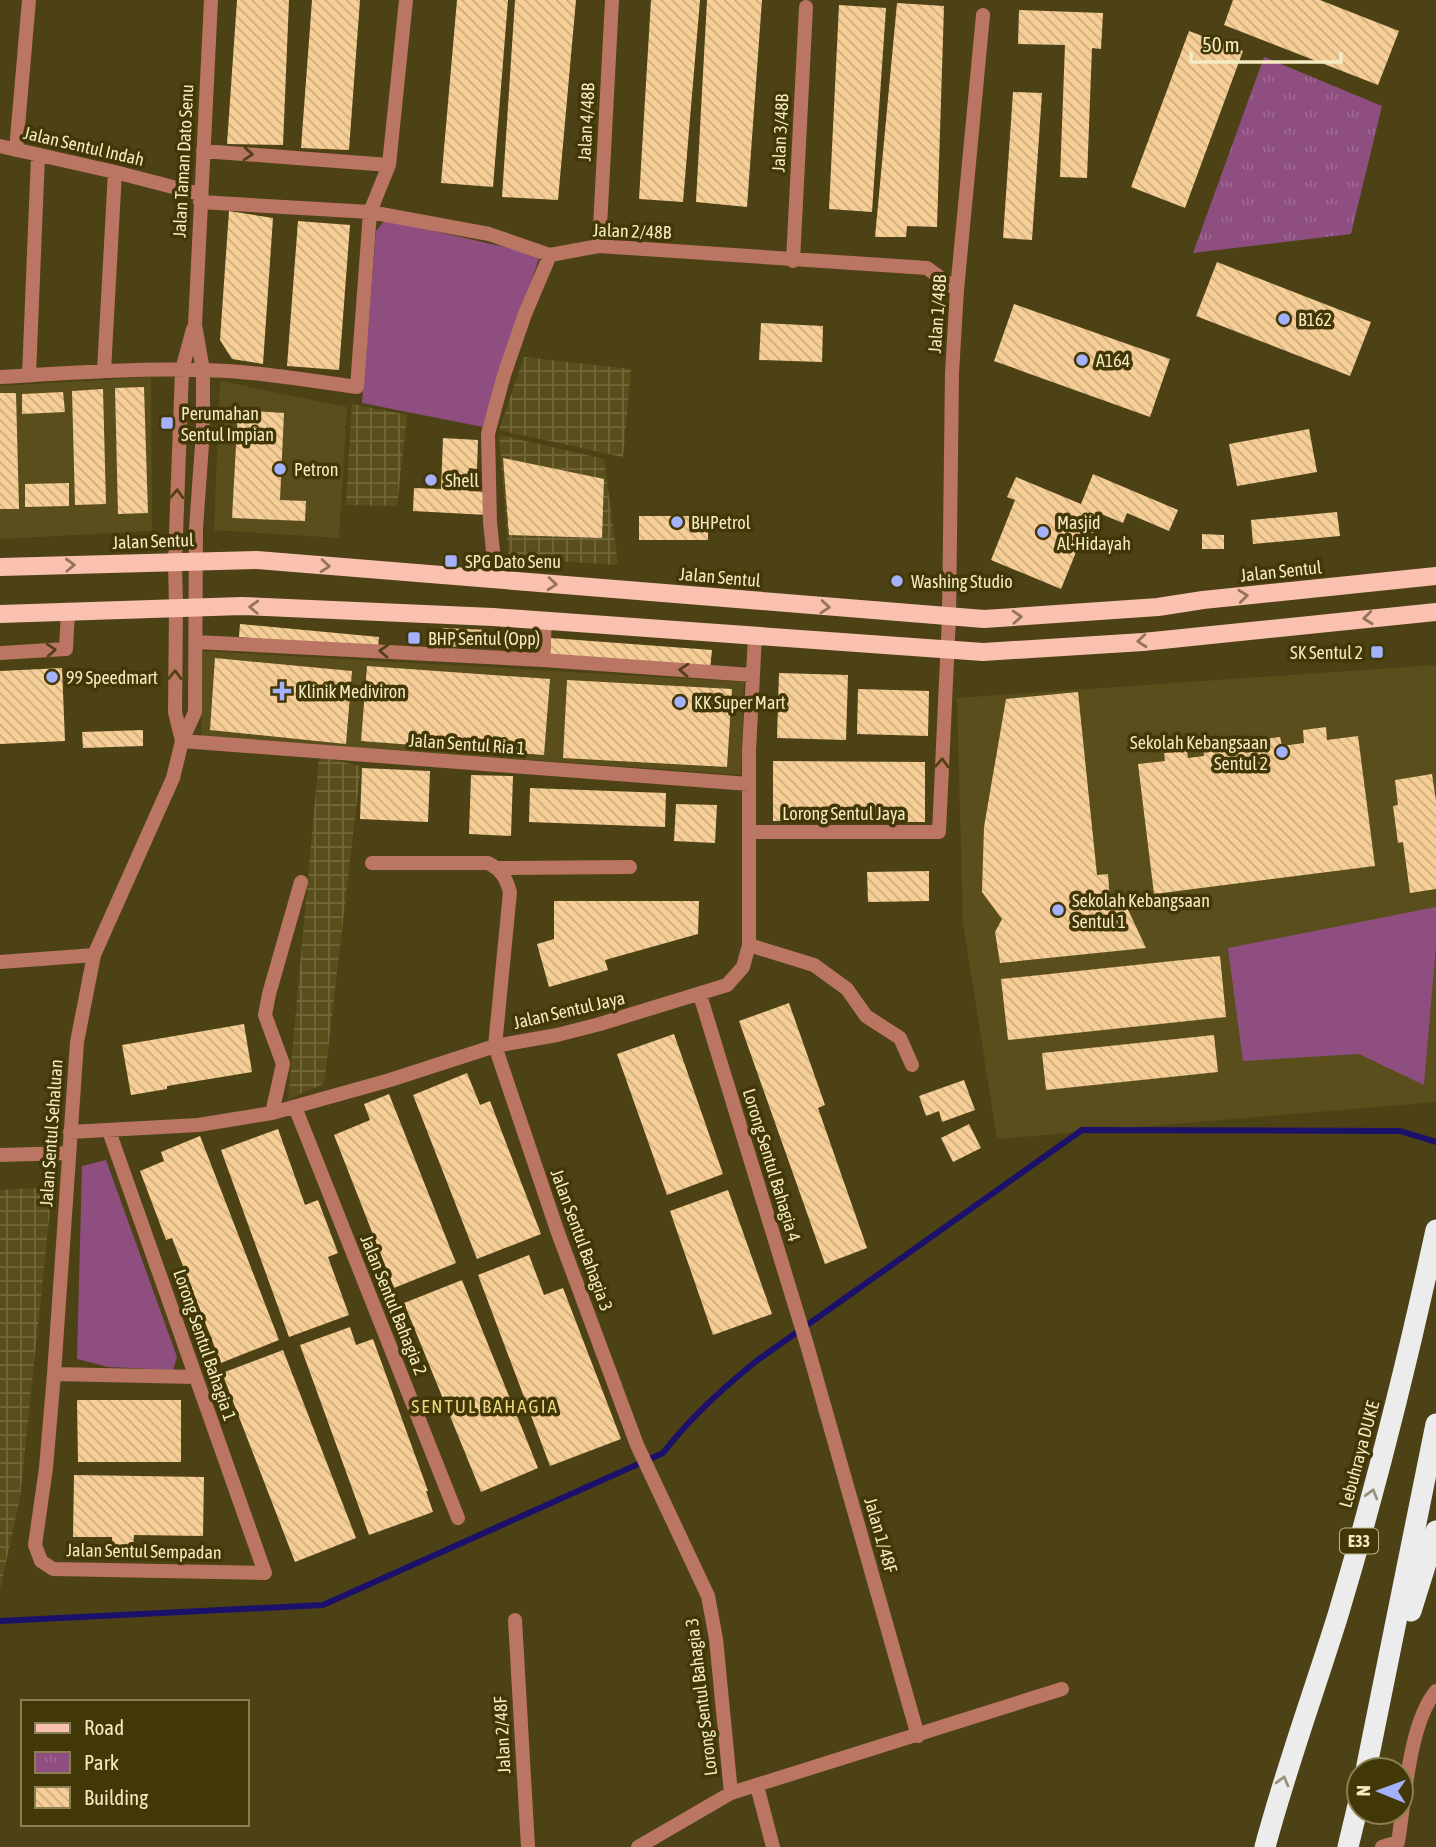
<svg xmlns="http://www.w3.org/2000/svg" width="1436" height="1847" font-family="'Asap Condensed',sans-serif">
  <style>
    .built { fill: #5a4f1c }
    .industrial { fill: url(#industrial-grid) }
    .green { fill: #8e4f80 }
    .park { fill: url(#park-tufts) }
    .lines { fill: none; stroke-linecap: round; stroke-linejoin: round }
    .stream { stroke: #1b116a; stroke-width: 6 }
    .building { fill: url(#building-back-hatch) }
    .minor { stroke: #ba7663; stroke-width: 14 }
    .primary { stroke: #fac1b1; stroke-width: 18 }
    .motorway { stroke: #ececec; stroke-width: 21 }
    .oneway { stroke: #544015 }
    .oneway2 { stroke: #957553 }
    .oneway3 { stroke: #97927a }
    .poi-dot { fill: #a4b1fc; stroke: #423707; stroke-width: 2.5 }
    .labels { text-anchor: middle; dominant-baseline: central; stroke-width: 7; stroke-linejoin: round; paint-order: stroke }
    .shield { fill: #423707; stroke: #bfb58a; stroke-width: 2 }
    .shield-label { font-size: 16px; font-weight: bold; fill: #f4ebc2 }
    .street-label { font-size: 18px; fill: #f4ebc2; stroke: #423707 }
    .poi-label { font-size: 18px; fill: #f4ebc2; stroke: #423707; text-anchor: start }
    .neighbourhood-label { font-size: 19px; letter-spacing: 2px; fill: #ecd883; stroke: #423707 }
  </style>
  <defs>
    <pattern id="industrial-grid" width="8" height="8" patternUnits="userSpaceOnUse" patternTransform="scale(1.75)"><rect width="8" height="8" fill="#5a4f1c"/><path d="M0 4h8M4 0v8" fill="none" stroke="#72683b"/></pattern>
    <pattern id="park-tufts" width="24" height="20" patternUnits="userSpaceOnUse" patternTransform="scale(1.75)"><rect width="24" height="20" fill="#8e4f80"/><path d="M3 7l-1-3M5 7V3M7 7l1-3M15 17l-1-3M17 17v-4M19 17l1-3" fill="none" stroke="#9e6890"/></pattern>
    <pattern id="building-back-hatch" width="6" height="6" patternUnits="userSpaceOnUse" patternTransform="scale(1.75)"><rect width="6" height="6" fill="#f6ce96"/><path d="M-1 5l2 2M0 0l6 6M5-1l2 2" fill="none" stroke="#cbac7f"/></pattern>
  </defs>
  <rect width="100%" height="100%" fill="#4d4215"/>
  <path class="built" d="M151 377 152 531 0 539V386Z
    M220 381 347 407 339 538 214 530Z
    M203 651 744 682 741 775 201 736Z
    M1436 665V1102L997 1139 963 923 957 698Z"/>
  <path class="industrial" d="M524 357 631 369 623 457 499 430Z
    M352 404 407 415 397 506 346 505Z
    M499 435 604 459 618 565 509 558Z
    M319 757 361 766 324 1084 288 1099Z
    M39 1188 51 1200 20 1498 0 1590V1190Z"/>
  <path class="green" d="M385 220 540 255 483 427 362 403 376 231Z
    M1436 907V946L1424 1085 1359 1054 1243 1061 1228 948Z
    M106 1160 177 1357 173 1370 108 1367 77 1359 82 1166Z"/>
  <path class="park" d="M1264 57 1382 106 1351 234 1193 253Z"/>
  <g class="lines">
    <path class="stream" d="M0 1621 323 1605 663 1453C691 1417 720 1391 755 1362L1082 1130 1400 1131 1436 1142"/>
  </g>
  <path class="building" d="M237 0H289L283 145 227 144Z
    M312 0H360L349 150 301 148Z
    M457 0H508L493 187 441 183Z
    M515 0H576L558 200 502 197Z
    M651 0H700L683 202 639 199Z
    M707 0H762L747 207 696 202Z
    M1233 0H1320L1399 31 1378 85 1224 25Z
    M897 3 944 6 937 227 907 226 906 237H875Z
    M839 5 886 8 872 212 829 209Z
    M1019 10 1103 13 1101 49 1092 48 1087 178 1060 177 1065 45 1018 44Z
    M1189 31 1243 51 1185 208 1131 187Z
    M1013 92 1042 93 1032 240 1003 238Z
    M229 211 273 218 263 364 232 359 220 340Z
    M298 221 350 225 339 370 287 366Z
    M1217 262 1371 322 1350 376 1196 316Z
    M1014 304 1170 359 1150 417 994 361Z
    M761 323 823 326 822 362 759 360Z
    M144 387 148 513 118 514 115 388Z
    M103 389 106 504 75 505 72 391Z
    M63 392 65 412 22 414V394Z
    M0 393H16L19 509H0Z
    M238 410 284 413 280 500 306 501 305 521 232 518Z
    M1309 429 1317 472 1237 486 1229 444Z
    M443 438 478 440 477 469 469 468 468 491 488 492 487 515 413 511 414 488 441 489Z
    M503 458 604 479 602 538 509 535Z
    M1093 474 1178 510 1169 531 1127 513 1123 523 1101 514 1093 533 1085 530 1061 589 991 560 1015 500 1007 497 1016 477 1081 504Z
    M69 483V506L25 507V484Z
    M1337 512 1340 536 1253 544 1251 520Z
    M639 516H708V540H639Z
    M1202 534 1224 535V549H1202Z
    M240 624 379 637 378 649 239 637Z
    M443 628 488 630 487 648 443 646Z
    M551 638 712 650 710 669 550 656Z
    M215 658 352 671 346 744 210 730Z
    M367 666 550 679 544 755 361 741Z
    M62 668 65 741 0 744V671Z
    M779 673 848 675 846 740 777 738Z
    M567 680 732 689 727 767 563 758Z
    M858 689 929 691 928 736 857 734Z
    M1078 692 1097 875 1108 874 1110 900 1123 899 1146 948 1000 963 995 932 1002 919 982 892 984 827 1006 699Z
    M1326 727 1327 740 1358 736 1375 866 1154 894 1138 764 1165 761 1164 753 1187 751 1188 758 1204 756 1203 747 1280 737 1282 746 1304 743 1303 730Z
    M143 730V746L83 748 82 732Z
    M773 761 925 762V822L773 821Z
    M362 768 430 771 428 822 360 819Z
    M1432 774 1436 801V889L1410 893 1403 842 1398 843 1393 806 1398 805 1395 780Z
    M471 775 513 776 511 836 469 834Z
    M530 788 666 793 665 827 529 822Z
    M676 804 717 805 715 843 674 841Z
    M929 871V901L868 902 867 872Z
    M554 901H699L698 934 605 960 608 970 549 987 537 944 554 939Z
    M1220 956 1226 1017 1008 1040 1001 979Z
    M789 1003 825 1105 818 1108 867 1248 825 1264 739 1021Z
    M244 1024 252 1072 167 1086V1089L131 1095 122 1045Z
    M674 1034 723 1174 667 1195 617 1054Z
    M1214 1035 1218 1072 1046 1090 1042 1053Z
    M467 1073 480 1105 490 1101 541 1234 477 1259 413 1095Z
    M964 1080 975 1110 942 1122 939 1111 926 1116 919 1096Z
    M389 1094 456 1263 394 1288 334 1135 370 1120 364 1104Z
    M969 1124 981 1148 953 1162 941 1138Z
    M278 1129 305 1205 318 1200 338 1253 328 1257 349 1315 289 1337 221 1150Z
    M200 1136 279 1340 221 1363 172 1238 166 1240 140 1171 164 1161 161 1152Z
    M728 1190 772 1314 713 1335 670 1211Z
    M529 1255 544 1295 563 1288 621 1439 550 1466 478 1275Z
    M462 1280 538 1468 481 1492 404 1303Z
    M350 1327 356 1345 373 1339 428 1491H426L433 1512 369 1535 300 1345Z
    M283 1350 356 1538 295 1562 222 1373Z
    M77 1400H181V1462H78Z
    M74 1475 204 1477 203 1536 134 1535 133 1548 112 1547V1537H73Z"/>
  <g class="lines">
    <path class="minor" d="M0 146 115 172 200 194
      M16 150 29 0
      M203 151 389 165
      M200 202 370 212 489 234 550 255
      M599 246 612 0
      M793 261 806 7
      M104 371 115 172
      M29 375 38 156
      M0 377C68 373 135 368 203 370 255 371 306 380 357 387L370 212 389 165 406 0
      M496 580 490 522 488 434 504 375 525 314 550 255 599 246 927 268 957 290
      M196 642 543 660 752 675
      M0 653 66 649 68 612
      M543 660 545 620
      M182 741 749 784
      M182 741 175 712 176 608 175 562 182 370 193 329
      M749 832H939L949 617 952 373 957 290 983 15
      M372 863H488C502 870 506 878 510 892L495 1046 558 1233 637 1445 708 1596 716 1639 731 1793
      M499 868 630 867
      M749 945 814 965 847 989 866 1016 900 1038 912 1065
      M0 962 94 955
      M700 995 807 1345 918 1736
      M295 1107 458 1518
      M272 1113 283 1064 265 1015 269 994 301 882
      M109 1131 265 1573 53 1569 41 1561 35 1545 46 1468 54 1374 77 1042 94 955 173 778 182 741 195 712 196 528 203 431V370L195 325 211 0
      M70 1132 198 1125 272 1113 390 1080 495 1046 557 1035 600 1024 727 985 743 967 749 945V751L755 636
      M0 1155 69 1153
      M54 1374 196 1377
      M515 1620 528 1847
      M757 1786 773 1847
      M638 1847 731 1793 1062 1689
      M1382 1847 1398 1842C1405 1800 1409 1723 1436 1691"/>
    <path class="primary" d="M0 567 257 560 984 619 1158 607 1203 600 1436 576
      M0 614 242 606 493 617 983 652 1143 642 1436 612"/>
    <path class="motorway" d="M1411 1611 1436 1531
      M1366 1770 1436 1424
      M1265 1847C1286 1768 1314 1692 1338 1615 1376 1488 1408 1359 1436 1230
      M1348 1847 1359 1801"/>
  </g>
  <defs><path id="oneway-chevron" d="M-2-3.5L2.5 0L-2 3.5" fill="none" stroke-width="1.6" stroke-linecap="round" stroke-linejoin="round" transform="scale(1.75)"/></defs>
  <g class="oneway">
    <use href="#oneway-chevron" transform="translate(248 154) rotate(4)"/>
    <use href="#oneway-chevron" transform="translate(177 494) rotate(-88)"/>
    <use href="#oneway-chevron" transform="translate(51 650) rotate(-4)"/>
    <use href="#oneway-chevron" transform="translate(384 651) rotate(-177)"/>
    <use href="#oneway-chevron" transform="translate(684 670) rotate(-176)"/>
    <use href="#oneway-chevron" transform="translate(175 675) rotate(-89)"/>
    <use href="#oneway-chevron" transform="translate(942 763) rotate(-87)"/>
  </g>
  <g class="oneway2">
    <use href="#oneway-chevron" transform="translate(70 565) rotate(-2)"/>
    <use href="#oneway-chevron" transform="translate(325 566) rotate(5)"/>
    <use href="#oneway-chevron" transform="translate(552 584) rotate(5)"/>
    <use href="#oneway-chevron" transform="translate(1243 596) rotate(-6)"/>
    <use href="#oneway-chevron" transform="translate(254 607) rotate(-178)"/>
    <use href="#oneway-chevron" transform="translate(825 607) rotate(5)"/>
    <use href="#oneway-chevron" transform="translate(1017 617) rotate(-3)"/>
    <use href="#oneway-chevron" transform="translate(1368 618) rotate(174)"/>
    <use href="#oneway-chevron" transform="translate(1142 641) rotate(175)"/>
  </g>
  <g class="oneway3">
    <use href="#oneway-chevron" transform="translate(1372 1494) rotate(-74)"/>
    <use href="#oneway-chevron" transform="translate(1283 1781) rotate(-75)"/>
  </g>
  <g class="poi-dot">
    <circle cx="1284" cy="319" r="7"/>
    <circle cx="1082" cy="360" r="7"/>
    <rect x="160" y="416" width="14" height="14" rx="3.5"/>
    <circle cx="280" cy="469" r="7"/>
    <circle cx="431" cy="480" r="7"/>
    <circle cx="677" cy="522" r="7"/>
    <circle cx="1043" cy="532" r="7"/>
    <rect x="444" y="554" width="14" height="14" rx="3.5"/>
    <circle cx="897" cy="581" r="7"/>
    <rect x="407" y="631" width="14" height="14" rx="3.5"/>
    <rect x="1370" y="645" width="14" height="14" rx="3.5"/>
    <circle cx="52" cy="677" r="7"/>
    <path d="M278.5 680.5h7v7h7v7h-7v7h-7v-7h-7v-7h7z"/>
    <circle cx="680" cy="702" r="7"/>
    <circle cx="1282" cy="752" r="7"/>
    <circle cx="1058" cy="910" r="7"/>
  </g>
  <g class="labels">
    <rect class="shield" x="1340" y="1528.5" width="38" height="25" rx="5"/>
    <g class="shield-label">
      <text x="1359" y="1541">E33</text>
    </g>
    <g class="street-label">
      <text transform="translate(586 122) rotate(-87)">Jalan 4/48B</text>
      <text transform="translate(780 133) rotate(-87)">Jalan 3/48B</text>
      <text transform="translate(84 146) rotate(13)">Jalan Sentul Indah</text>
      <text transform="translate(183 161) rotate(-87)">Jalan Taman Dato Senu</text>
      <text transform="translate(632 231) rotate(2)">Jalan 2/48B</text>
      <text transform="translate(937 314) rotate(-86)">Jalan 1/48B</text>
      <text transform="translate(153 541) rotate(-2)">Jalan Sentul</text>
      <text transform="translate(1281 571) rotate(-6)">Jalan Sentul</text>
      <text transform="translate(720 577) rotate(5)">Jalan Sentul</text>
      <text transform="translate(467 744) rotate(4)">Jalan Sentul Ria 1</text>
      <text x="844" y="813">Lorong Sentul Jaya</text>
      <text transform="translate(569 1010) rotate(-13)">Jalan Sentul Jaya</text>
      <text transform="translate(51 1133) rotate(-86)">Jalan Sentul Sehaluan</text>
      <text transform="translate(772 1165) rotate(73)">Lorong Sentul Bahagia 4</text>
      <text transform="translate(582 1240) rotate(70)">Jalan Sentul Bahagia 3</text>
      <text transform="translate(394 1305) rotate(68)">Jalan Sentul Bahagia 2</text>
      <text transform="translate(205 1345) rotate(71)">Lorong Sentul Bahagia 1</text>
      <text transform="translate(1359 1454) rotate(-75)">Lebuhraya DUKE</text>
      <text transform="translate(881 1535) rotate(74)">Jalan 1/48F</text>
      <text transform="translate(144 1551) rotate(1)">Jalan Sentul Sempadan</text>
      <text transform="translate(701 1697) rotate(-97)">Lorong Sentul Bahagia 3</text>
      <text transform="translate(502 1735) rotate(-93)">Jalan 2/48F</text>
    </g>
    <g class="poi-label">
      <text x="1298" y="319">B162</text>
      <text x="1096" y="360">A164</text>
      <text x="181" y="413">Perumahan<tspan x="181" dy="21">Sentul Impian</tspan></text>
      <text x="294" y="469">Petron</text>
      <text x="445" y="480">Shell</text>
      <text x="691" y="522">BHPetrol</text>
      <text x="1057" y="522">Masjid<tspan x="1057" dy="21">Al-Hidayah</tspan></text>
      <text x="465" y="561">SPG Dato Senu</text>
      <text x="911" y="581">Washing Studio</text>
      <text x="428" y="638">BHP Sentul (Opp)</text>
      <text x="1363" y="652" text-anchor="end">SK Sentul 2</text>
      <text x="66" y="677">99 Speedmart</text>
      <text x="298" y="691">Klinik Mediviron</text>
      <text x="694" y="702">KK Super Mart</text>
      <text x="1268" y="742" text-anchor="end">Sekolah Kebangsaan<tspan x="1268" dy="21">Sentul 2</tspan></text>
      <text x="1072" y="900">Sekolah Kebangsaan<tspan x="1072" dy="21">Sentul 1</tspan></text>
    </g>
    <g class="neighbourhood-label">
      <text x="485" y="1406">SENTUL BAHAGIA</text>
    </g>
  </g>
  <rect x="21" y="1700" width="228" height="126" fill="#423707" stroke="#897f52" stroke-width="2"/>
  <rect x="35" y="1723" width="35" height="10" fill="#fac1b1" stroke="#897f52" stroke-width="2"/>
  <text x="84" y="1735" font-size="21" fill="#f4ebc2">Road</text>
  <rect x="35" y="1752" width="35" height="21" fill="url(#park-tufts)" stroke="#897f52" stroke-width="2"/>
  <text x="84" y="1770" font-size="21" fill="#f4ebc2">Park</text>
  <rect x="35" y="1787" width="35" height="21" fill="url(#building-back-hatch)" stroke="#897f52" stroke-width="2"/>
  <text x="84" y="1805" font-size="21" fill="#f4ebc2">Building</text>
  <g transform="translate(1380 1791) rotate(271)"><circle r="33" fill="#423707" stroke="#897f52" stroke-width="2"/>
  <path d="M0-5L12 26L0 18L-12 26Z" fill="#a4b1fc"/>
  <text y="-10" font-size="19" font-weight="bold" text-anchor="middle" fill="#f4ebc2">N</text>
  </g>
  <path d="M1191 52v10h150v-10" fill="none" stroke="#f4ebc2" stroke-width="3.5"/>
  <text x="1202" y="52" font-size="21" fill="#f4ebc2" stroke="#423707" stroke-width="5" paint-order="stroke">50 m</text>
</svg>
